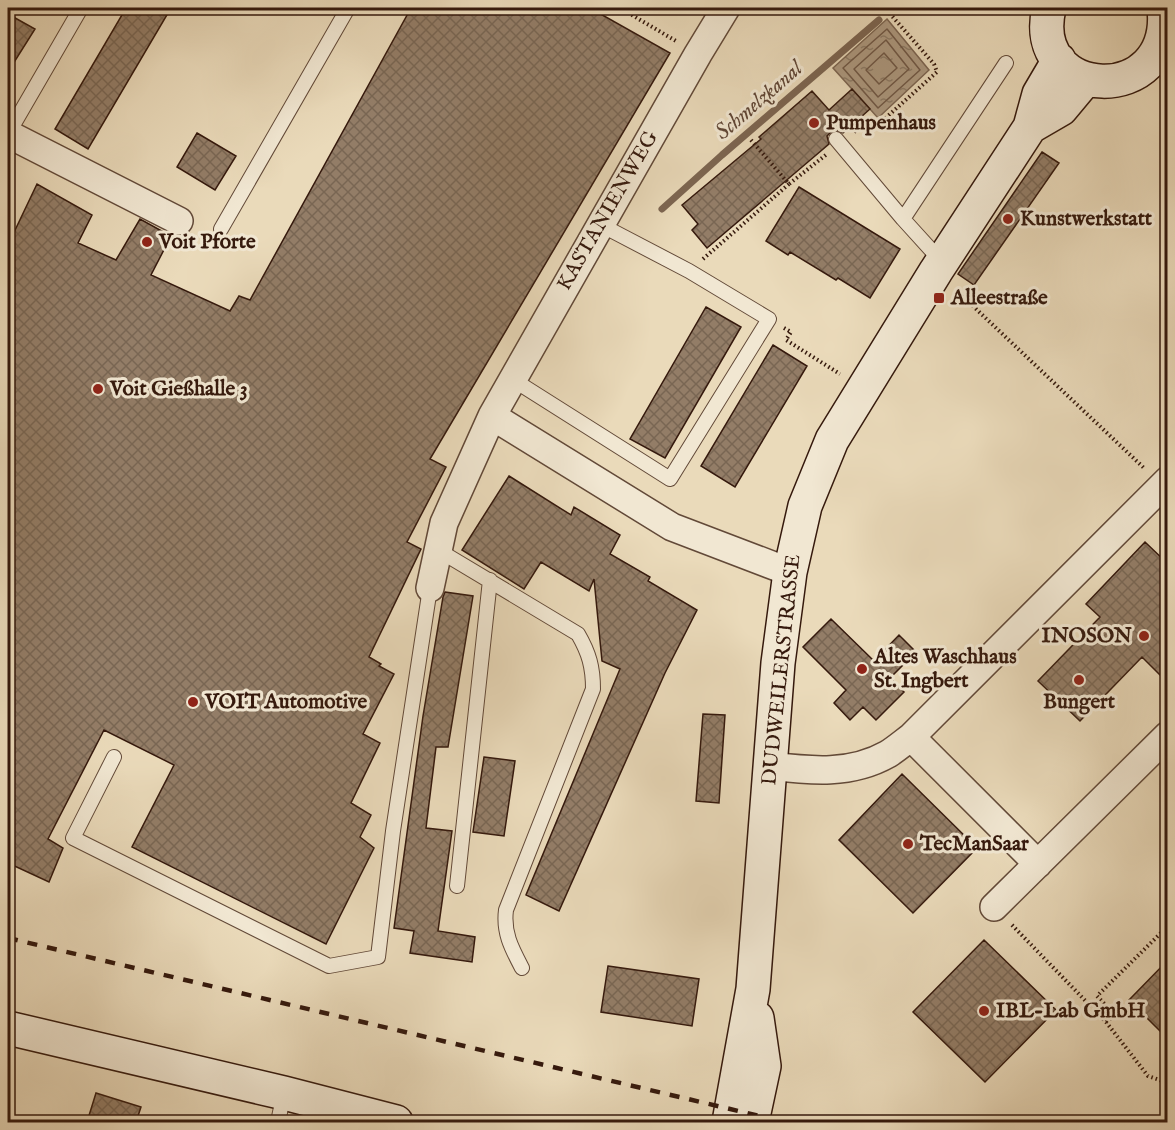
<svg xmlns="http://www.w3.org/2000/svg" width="1175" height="1130" font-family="'IM FELL English',serif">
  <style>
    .water { fill: url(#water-ripples); stroke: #7c6551; stroke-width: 1.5 }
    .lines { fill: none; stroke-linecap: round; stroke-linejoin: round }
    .shore { stroke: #705846; stroke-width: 1.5 }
    .stream { stroke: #7c6551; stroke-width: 7 }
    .building { fill: url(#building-cross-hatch); stroke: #35190d; stroke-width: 1.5 }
    .lane-casing { stroke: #624938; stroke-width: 16 }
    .street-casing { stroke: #624938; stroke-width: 30 }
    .secondary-casing { stroke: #35190d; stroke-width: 36 }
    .path { stroke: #35190d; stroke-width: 4; stroke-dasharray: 1.5 3; stroke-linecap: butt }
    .lane { stroke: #f1e7d2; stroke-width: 14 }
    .street { stroke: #f1e7d2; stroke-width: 27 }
    .secondary { stroke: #f1e7d2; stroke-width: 33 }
    .rail { stroke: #35190d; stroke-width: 4.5; stroke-dasharray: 10 10; stroke-linecap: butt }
    .poi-dot { fill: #8f2418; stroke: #f1e7d2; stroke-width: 2 }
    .labels { text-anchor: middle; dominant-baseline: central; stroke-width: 6; stroke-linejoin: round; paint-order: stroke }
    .poi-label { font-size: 21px; font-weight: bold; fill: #35190d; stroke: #f1e7d2; text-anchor: start }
    .street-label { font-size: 21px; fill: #35190d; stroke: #f1e7d2 }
    .water-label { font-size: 22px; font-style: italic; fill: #5f4535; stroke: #f1e7d2 }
  </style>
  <defs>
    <pattern id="water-ripples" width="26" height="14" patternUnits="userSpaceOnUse" patternTransform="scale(1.5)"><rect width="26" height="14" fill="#ac987f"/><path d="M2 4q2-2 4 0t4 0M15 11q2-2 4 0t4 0" fill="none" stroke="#8d7b66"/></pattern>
    <pattern id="building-cross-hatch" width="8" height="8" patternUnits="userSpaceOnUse" patternTransform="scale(1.5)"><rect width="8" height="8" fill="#937d67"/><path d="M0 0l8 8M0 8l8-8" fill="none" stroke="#796653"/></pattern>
  </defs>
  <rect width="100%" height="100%" fill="#eadaba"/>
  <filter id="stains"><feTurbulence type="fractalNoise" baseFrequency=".00333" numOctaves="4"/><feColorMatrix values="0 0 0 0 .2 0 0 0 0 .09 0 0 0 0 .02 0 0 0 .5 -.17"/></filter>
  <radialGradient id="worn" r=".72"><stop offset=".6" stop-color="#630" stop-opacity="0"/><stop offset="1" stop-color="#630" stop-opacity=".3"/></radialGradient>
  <path class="water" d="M887 19 929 70 878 118 833 68Z"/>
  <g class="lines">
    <path class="shore" d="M887 29 920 70 878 108 843 68Z
      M886 40 909 69 878 97 854 69Z
      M884 53 897 68 879 84 866 70Z"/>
    <path class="stream" d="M8 167 11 160
      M662 209 722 155 879 20"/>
  </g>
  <path class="building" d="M126 8H171L88 149 55 129Z
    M411 8H590L670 53 430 459 446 467 407 542 421 549 369 657 381 664 379 666 394 674 363 734 380 743 351 803 371 815 360 837 374 848 326 944 132 847 174 765 104 730 48 839 63 848 49 882 8 863V245L37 184 92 215 78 243 116 260 140 219 171 236 151 275 230 311 239 296 250 300Z
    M8 14 35 29 8 72Z
    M852 89 870 109 843 133 835 130 830 133 827 136 829 144 707 248 692 230 698 224 682 205 761 139 759 137 812 91 829 110Z
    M197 133 236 156 215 190 177 167Z
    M1042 152 1059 163 974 285 958 274Z
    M799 187 900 249 870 298 838 278 836 280 790 252 788 255 766 241Z
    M706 307 741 327 665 458 630 439Z
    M773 345 807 366 735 487 701 466Z
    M509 476 571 515 574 507 620 535 610 554 650 577 648 581 697 610 665 673 559 911 526 895 620 669 602 661 594 579 589 591 541 562 524 589 462 550Z
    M1145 542 1167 563V682L1142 657 1080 721 1038 681 1100 617 1086 604Z
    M445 592 473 596 448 747H436L426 828 452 831 438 931 475 937 472 962 410 953 414 931 394 928 423 716 443 597Z
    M831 619 874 661 899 635 916 652 890 678 904 692 876 720 863 707 850 720 834 703 846 690 803 647Z
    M703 714 725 715 719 803 696 801Z
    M484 757 515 761 504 836 473 832Z
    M902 774 977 848 913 913 839 840Z
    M984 940 1056 1010 985 1082 913 1012Z
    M1167 961V1038L1129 1000Z
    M608 966 699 979 692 1026 601 1012Z
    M96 1093 141 1107 136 1122H87Z"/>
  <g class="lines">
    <defs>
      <path id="lane" d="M8 134 81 8
        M836 139 903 219 942 262
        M903 219 1006 63
        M221 229 348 8
        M512 379 670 479 769 319 689 271 601 225
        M438 550 578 634C589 653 593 667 593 689L506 910C503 933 512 949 522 968
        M114 757 73 838 329 966 378 957 393 831 430 588
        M457 886 490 580
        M278 1122 284 1093"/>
      <path id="street" d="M8 134 179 221
        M492 416 672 527 790 572
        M430 588 444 523 492 416 698 54 726 8
        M911 737 1038 864
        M771 766C811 771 851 775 888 754 896 749 903 743 911 737L1168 480
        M994 907 1168 735"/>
      <path id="secondary" d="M1049 8C1027 102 1175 109 1164 8
        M1030 127 1061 109 1086 79
        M8 1028 284 1093 396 1122
        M729 1122 753 989 778 663 790 572 805 506 832 440 936 271 1030 127 1039 94 1059 60
        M752 1122 764 1066 757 1018"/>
    </defs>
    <use href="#lane" class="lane-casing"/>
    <use href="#street" class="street-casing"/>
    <use href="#secondary" class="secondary-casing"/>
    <path class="path" d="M620 8 676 41
      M854 132 872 118 879 124 937 72 934 64 885 8
      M751 140 789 184 827 154
      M703 259 789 184
      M956 290 1144 468
      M784 328 791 332 786 340 840 374
      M1012 925 1106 1022 1148 1076 1168 1083
      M1106 1022 1115 1015 1097 996 1168 926"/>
    <use href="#lane" class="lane"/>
    <use href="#street" class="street"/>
    <use href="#secondary" class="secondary"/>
    <path class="rail" d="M8 938 785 1122
      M1158 1122 1168 1121"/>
  </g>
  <g class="poi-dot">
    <circle cx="814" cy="123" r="6"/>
    <circle cx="1008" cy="219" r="6"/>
    <circle cx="147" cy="242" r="6"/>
    <rect x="933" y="292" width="12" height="12" rx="3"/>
    <circle cx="98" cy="389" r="6"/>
    <circle cx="1144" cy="636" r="6"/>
    <circle cx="862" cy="669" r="6"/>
    <circle cx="1079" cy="680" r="6"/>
    <circle cx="193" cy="702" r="6"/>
    <circle cx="908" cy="844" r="6"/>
    <circle cx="984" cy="1011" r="6"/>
  </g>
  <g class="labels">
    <g class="poi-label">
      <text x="826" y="123">Pumpenhaus</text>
      <text x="1020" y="219">Kunstwerkstatt</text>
      <text x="159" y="242">Voit Pforte</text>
      <text x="951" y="298">Alleestraße</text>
      <text x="110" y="389">Voit Gießhalle 3</text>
      <text x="1132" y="636" text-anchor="end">INOSON</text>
      <text x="874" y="657">Altes Waschhaus<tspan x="874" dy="24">St. Ingbert</tspan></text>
      <text x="205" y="702">VOIT Automotive</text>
      <text x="1079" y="702" text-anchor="middle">Bungert</text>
      <text x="920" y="844">TecManSaar</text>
      <text x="996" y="1011">IBL-Lab GmbH</text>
    </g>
    <g class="street-label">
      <text transform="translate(608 211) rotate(-60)">KASTANIENWEG</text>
      <text transform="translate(782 670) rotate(-84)">DUDWEILERSTRASSE</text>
    </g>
    <g class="water-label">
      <text transform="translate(759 101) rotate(-41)">Schmelzkanal</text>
    </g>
  </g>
  <rect width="1175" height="1130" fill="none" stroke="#eadaba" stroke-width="30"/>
  <rect x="9" y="9" width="1157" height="1112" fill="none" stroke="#35190d" stroke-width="3"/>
  <rect x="15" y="15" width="1145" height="1100" fill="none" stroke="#35190d" stroke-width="1.5"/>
  <rect width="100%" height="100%" filter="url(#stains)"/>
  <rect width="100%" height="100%" fill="url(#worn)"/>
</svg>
